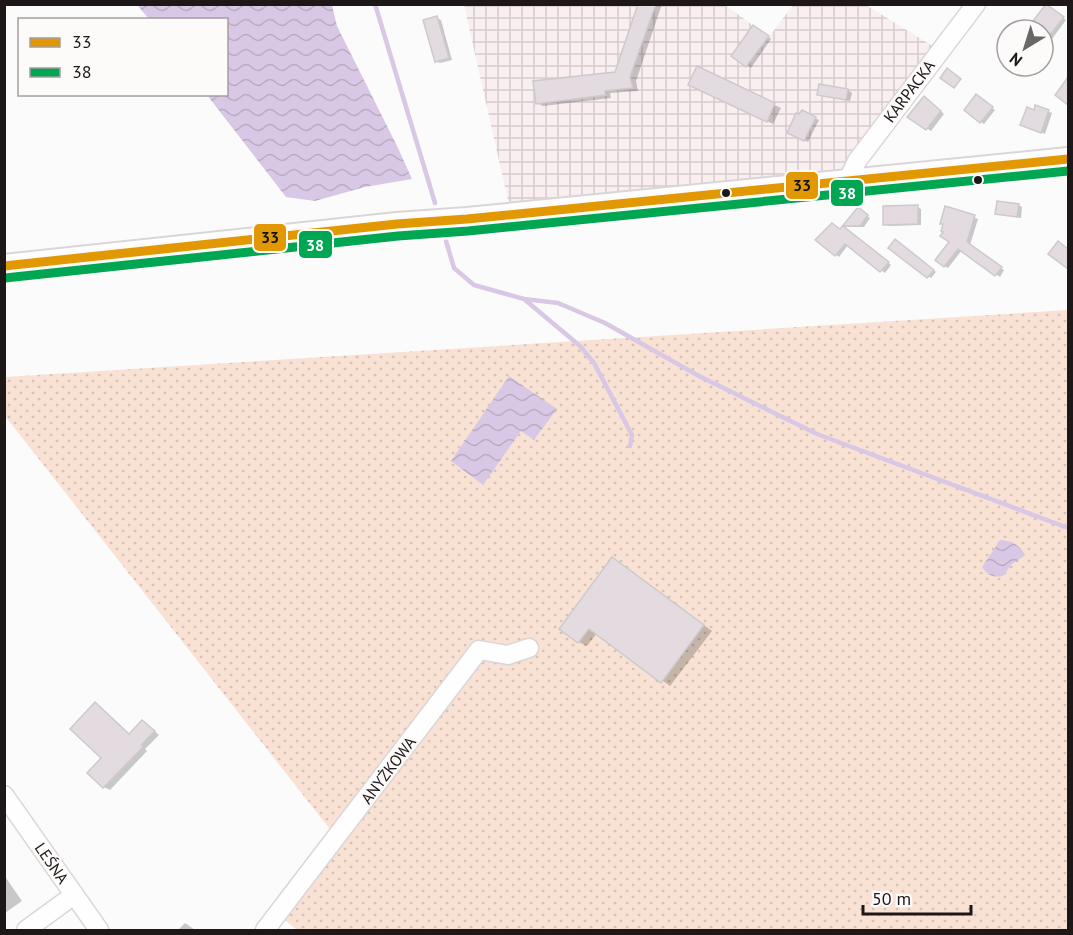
<svg xmlns="http://www.w3.org/2000/svg" width="1073" height="935" font-family="'PT Sans',sans-serif">
  <style>
    .industrial { fill: url(#industrial-grid) }
    .grass { fill: url(#grass-dots) }
    .water { fill: url(#water-waves) }
    .shadow { fill: #0003 }
    .lines { fill: none; stroke-linecap: round; stroke-linejoin: round }
    .stream { stroke: #d9c8e5; stroke-width: 4.5 }
    .building { fill: #e4dbe1; stroke: #cccacb; stroke-width: 1.5 }
    .minor-casing { stroke: #dad6d7; stroke-width: 21 }
    .major-casing { stroke: #dad6d7; stroke-width: 26 }
    .minor { stroke: #fffefe; stroke-width: 18 }
    .major { stroke: #fffefe; stroke-width: 22 }
    .bus-1-casing { stroke: #fdfafa; stroke-width: 14 }
    .bus-2-casing { stroke: #fdfafa; stroke-width: 14 }
    .bus-1 { stroke: #e19802; stroke-width: 9 }
    .bus-2 { stroke: #00a651; stroke-width: 9 }
    .bus-dot { fill: #1d1718; stroke: #fdfafa; stroke-width: 2 }
    .labels { text-anchor: middle; dominant-baseline: central; stroke-width: 4.5; stroke-linejoin: round; paint-order: stroke }
    .street-label { font-size: 16px; fill: #1d1718; stroke: #fdfafa }
    .line-badge { stroke: #fdfafa; stroke-width: 2 }
    .badge-label { font-size: 16px; text-anchor: middle; font-weight: bold; fill: #fff }
    .pale-badge-label { font-size: 16px; text-anchor: middle; font-weight: bold; fill: #111 }
  </style>
  <defs>
    <pattern id="industrial-grid" width="8" height="8" patternUnits="userSpaceOnUse" patternTransform="scale(1.5)"><rect width="8" height="8" fill="#f9eef0"/><path d="M0 4h8M4 0v8" fill="none" stroke="#d5cbcd"/></pattern>
    <pattern id="grass-dots" width="8" height="8" patternUnits="userSpaceOnUse" patternTransform="scale(1.5)"><rect width="8" height="8" fill="#f9e2d4"/><path d="M2 2h.1M6 6h.1" fill="none" stroke="#d5c1b5" stroke-width="1.8" stroke-linecap="round"/></pattern>
    <pattern id="water-waves" width="16" height="10" patternUnits="userSpaceOnUse" patternTransform="scale(1.5)"><rect width="16" height="10" fill="#d9c8e5"/><path d="M0 5q4-4 8 0t8 0" fill="none" stroke="#baabc4"/></pattern>
  </defs>
  <rect width="100%" height="100%" fill="#fcfbfb"/>
  <path class="industrial" d="M464 5H725L769 37 793 5H866L939 50 848 180 511 214Z"/>
  <path class="grass" d="M1068 310V930H297L280 916 340 842 5 416V377Z"/>
  <path class="water" d="M137 5H332L337 26 398 148 412 179 365 187 315 201 286 197 207 95 226 94V20L149 19Z
    M509 376 557 409 534 440 521 431 483 485 451 461Z
    M1000 540C1012 541 1019 544 1025 555L1011 565 1003 576C992 578 988 575 982 567Z"/>
  <path class="shadow" d="M640 4H662L636 81 638 91 610 93 611 98 543 106 537 103 616 73Z
    M1050 8 1066 20 1049 43 1043 39V30H1031Z
    M437 18 441 20 452 60 440 63 436 61Z
    M757 29 771 39 751 68 733 55Z
    M697 68 781 108 773 124 696 88Z
    M820 85 848 90 852 93 850 101 822 96 819 94Z
    M980 98 995 110 984 124 981 122Z
    M928 100 944 114 931 131 909 117Z
    M1036 107 1052 113 1045 134 1026 126Z
    M802 112 819 120 808 142 789 132Z
    M1018 205 1022 207 1021 218 997 214Z
    M917 207 921 209V225L889 226 885 224Z
    M946 208 978 219 970 245 1004 270 1000 277 962 250 948 268 944 266 951 242Z
    M858 209 870 218 864 227H844Z
    M844 227 891 265 885 273 848 245 839 257 817 240 841 231Z
    M898 242 936 272 931 278 891 247Z
    M613 559 712 631 670 686 597 633 587 646 579 642Z
    M96 704 130 735 143 721 159 735 145 749 147 751 110 790 104 787 103 758Z
    M4 875 22 901 5 913H4Z
    M185 923 188 925 195 930H178Z"/>
  <g class="lines">
    <path class="stream" d="M375 4 435 203
      M446 241 454 268 474 285 524 299 558 303 605 323 699 376 817 434 1068 528
      M524 299 580 346 594 363 632 435 630 446"/>
  </g>
  <path class="building" d="M638 4H656L630 77 633 88 605 91 606 95 536 104 533 81 615 72Z
    M1046 4 1064 17 1043 44V30H1026Z
    M437 16 449 58 435 62 423 20Z
    M753 25 769 36 746 67 731 56Z
    M697 66 775 103 767 122 688 85Z
    M947 68 961 79 954 88 940 78Z
    M1068 77V105L1055 95Z
    M819 84 848 89 846 100 817 95Z
    M976 94 993 107 980 123 964 110Z
    M924 96 941 111 926 130 907 117Z
    M1035 105 1049 110 1041 133 1020 125 1027 107 1034 110Z
    M802 110 816 117 804 141 787 133 796 113 799 114Z
    M997 201 1019 204 1017 217 995 214Z
    M918 205V224L883 225V206Z
    M945 206 975 215 967 242 1002 267 995 276 958 249 944 267 935 260 949 242 940 236 943 232 941 231 943 224H940Z
    M858 207 868 215 860 226H843L889 262 880 272 845 244 835 256 815 240 832 223 840 229Z
    M895 239 934 270 927 278 888 248Z
    M1058 241 1068 249V269L1048 254Z
    M612 557 704 625 661 683 589 629 578 643 559 629Z
    M95 702 129 734 142 720 155 731 141 745 143 747 103 788 87 773 101 758 70 729Z"/>
  <g class="lines">
    <defs>
      <path id="minor" d="M848 180 857 161 976 4
        M4 795 99 930
        M26 930 74 895
        M265 930 479 650 508 655 529 648"/>
      <path id="major" d="M4 266 397 224 467 219 1068 159"/>
    </defs>
    <use href="#minor" class="minor-casing"/>
    <use href="#major" class="major-casing"/>
    <use href="#minor" class="minor"/>
    <use href="#major" class="major"/>
    <defs>
      <path id="bus-1" d="M4 266 397 224 467 219 1068 159"/>
      <path id="bus-2" d="M5 278 398 236 468 231 1068 171"/>
    </defs>
    <use href="#bus-1" class="bus-1-casing"/>
    <use href="#bus-2" class="bus-2-casing"/>
    <use href="#bus-1" class="bus-1"/>
    <use href="#bus-2" class="bus-2"/>
  </g>
  <g class="bus-dot">
    <circle cx="978" cy="180" r="5"/>
    <circle cx="726" cy="193" r="5"/>
  </g>
  <g class="labels">
    <g class="street-label">
      <text transform="translate(909 91) rotate(-53)">KARPACKA</text>
      <text transform="translate(388 770) rotate(-53)">ANYŻKOWA</text>
      <text transform="translate(52 863) rotate(55)">LEŚNA</text>
    </g>
  </g>
  <g class="line-badge">
    <rect x="785" y="171" width="34" height="29" rx="6" fill="#e19802"/>
    <rect x="830" y="179" width="34" height="28" rx="6" fill="#00a651"/>
    <rect x="253" y="223" width="34" height="29" rx="6" fill="#e19802"/>
    <rect x="298" y="230" width="35" height="29" rx="6" fill="#00a651"/>
  </g>
  <g class="badge-label">
    <text x="847" y="199">38</text>
    <text x="315" y="251">38</text>
  </g>
  <g class="pale-badge-label">
    <text x="802" y="191">33</text>
    <text x="270" y="243">33</text>
  </g>
  <rect width="1073" height="935" fill="none" stroke="#1d1718" stroke-width="12"/>
  <rect x="18" y="18" width="210" height="78" fill="#fdfafa" stroke="#a39fa0" stroke-width="1.5"/>
  <rect x="30" y="38" width="30" height="9" fill="#e19802" stroke="#a39fa0" stroke-width="1.5"/>
  <text x="72" y="48" font-size="18" fill="#1d1718">33</text>
  <rect x="30" y="68" width="30" height="9" fill="#00a651" stroke="#a39fa0" stroke-width="1.5"/>
  <text x="72" y="78" font-size="18" fill="#1d1718">38</text>
  <g transform="translate(1025 48) rotate(218)"><circle r="28" fill="#fdfafa" stroke="#a39fa0" stroke-width="1.5"/>
  <path d="M0-4.5L10 22L0 15L-10 22Z" fill="#6b6767"/>
  <text y="-9" font-size="16" font-weight="bold" text-anchor="middle" fill="#1d1718">N</text>
  </g>
  <path d="M863 905v9h108v-9" fill="none" stroke="#1d1718" stroke-width="3"/>
  <text x="872" y="905" font-size="18" fill="#1d1718" stroke="#fdfafa" stroke-width="4.5" paint-order="stroke">50 m</text>
</svg>
